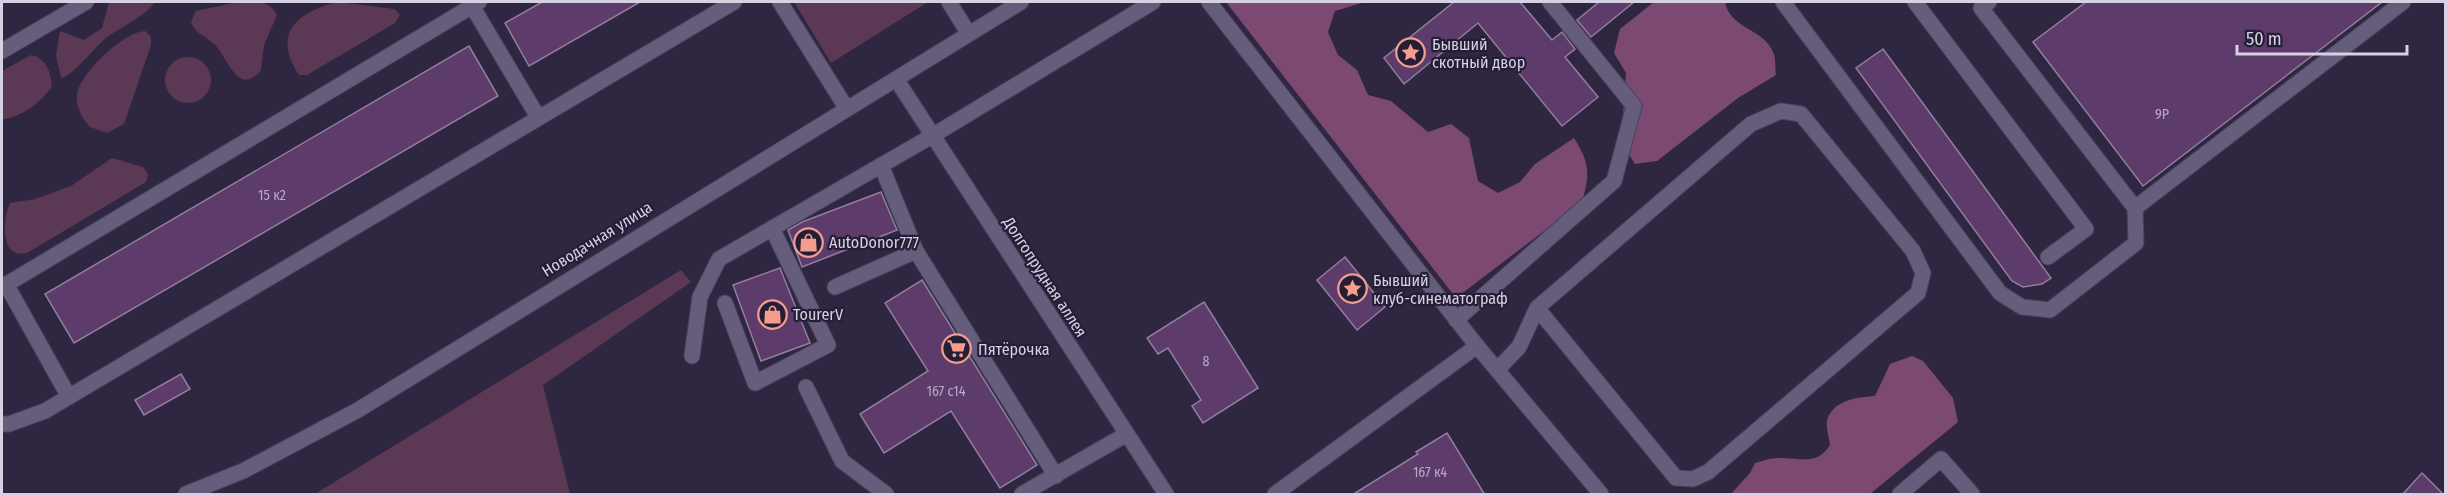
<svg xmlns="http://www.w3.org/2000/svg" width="2447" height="496" font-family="'Fira Sans Condensed',sans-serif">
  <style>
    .green { fill: #5b3854 }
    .forest { fill: #7b4971 }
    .building { fill: #5d3b6b; stroke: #927e9b; stroke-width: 1.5 }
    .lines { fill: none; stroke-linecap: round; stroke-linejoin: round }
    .minor-casing { stroke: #494259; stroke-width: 17 }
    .minor { stroke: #655d7b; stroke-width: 15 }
    .labels { text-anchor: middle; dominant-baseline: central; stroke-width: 4.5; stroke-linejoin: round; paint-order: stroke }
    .number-label { font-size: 14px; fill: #b8acc5 }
    .poi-label { font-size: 16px; fill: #d6d2e3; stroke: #251e37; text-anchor: start }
    .street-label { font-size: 16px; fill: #d6d2e3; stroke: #251e37 }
  </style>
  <rect width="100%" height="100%" fill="#2f2742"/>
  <path class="green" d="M109 2H154C151 13 117 29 106 38 95 47 72 77 61 78L56 56 60 31 84 40 102 28Z
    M239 2C254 1 270 0 277 15L264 45 261 70C238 99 227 55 214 44 205 35 196 35 191 22L196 11Z
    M337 2 395 9 400 15 395 23 307 75H299C272 33 296 13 337 2Z
    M794 2H928L831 63Z
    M145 31 151 37V45L124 124 107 133 90 127C82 119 75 105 77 93 82 72 123 32 145 31Z
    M31 55C46 58 51 72 52 86 43 101 19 119 2 119V71Z
    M165 80a23 23 0 1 1 46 0a23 23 0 1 1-46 0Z
    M112 158 143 167 148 174 146 182 27 253C0 260 2 219 10 203L35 199 71 186Z
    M681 270 691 282 543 385 570 494H315Z"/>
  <path class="forest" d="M1226 2H1365L1335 11 1328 32 1338 55 1357 70 1368 95 1391 101 1428 132 1451 124 1469 138 1478 181 1498 193 1520 182 1535 164 1574 138C1590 163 1590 174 1582 202L1456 298Z
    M1654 2H1725C1730 29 1763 28 1773 52 1776 58 1775 68 1776 75L1738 98 1657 161 1635 164 1621 142 1626 73 1614 53 1620 29Z
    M1912 356 1923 361 1953 398 1958 422 1870 494H1731L1750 473 1755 463C1762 461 1771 458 1778 458 1800 457 1816 467 1830 445 1829 438 1826 428 1827 421 1832 400 1858 397 1875 396L1890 364Z"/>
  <path class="building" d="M542 2H640L529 66 505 23Z
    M1454 2H1520L1552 40 1562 32 1575 49 1565 57 1598 97 1562 126 1478 23 1404 84 1384 58Z
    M1599 2H1634L1591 37 1577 20Z
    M2086 2H2382L2143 186 2033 42Z
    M469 46 498 96 74 343 45 294Z
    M1883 49 2051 278 2042 284 2023 287 2012 281 1856 68Z
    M881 192 897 230 802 267 788 230 802 222Z
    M1345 257 1385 307 1357 330 1317 280Z
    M780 268 810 343 761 361 733 285Z
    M922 280 1037 465 1000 488 951 411 884 453 860 414 928 371 885 303Z
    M1204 302 1258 388 1203 423 1192 406 1201 400 1168 348 1158 354 1147 338Z
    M181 374 190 389 144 415 135 400Z
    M1447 433 1485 495H1352L1418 454 1416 452Z
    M2422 473 2444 495H2402Z"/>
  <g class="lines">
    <defs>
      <path id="minor" d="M780 2 847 109
        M949 2 969 34
        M1209 2 1477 346 1601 494
        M1783 2 2000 293 2022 307 2050 310 2136 243 2135 208 1981 8 1989 2
        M1915 2 2086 229 2048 257
        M472 6 538 117
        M2 51 86 2
        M896 79 1166 494
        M881 165 916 251 1056 476
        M2135 208 2403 2
        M6 284 69 397
        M2 287 479 2
        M835 287 916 251
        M725 303 755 383 828 345 772 228
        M1456 320 1614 181 1634 106 1550 2
        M692 356 700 297 719 259 932 136 1153 2
        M1497 370 1519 347 1537 308 1751 124 1781 111 1801 114 1913 251 1923 273 1918 293 1708 472 1693 479 1676 478 1537 308
        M806 387 842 461 886 494
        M2 424H9L45 411 734 2
        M186 494 243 471 358 410 1021 2
        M1022 494 1127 434
        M1275 494 1477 346
        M1900 494 1941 459 1972 494"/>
    </defs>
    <use href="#minor" class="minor-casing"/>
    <use href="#minor" class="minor"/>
  </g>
  <defs>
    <symbol id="sight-ring" viewBox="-11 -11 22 22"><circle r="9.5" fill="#251e37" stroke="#f49d8d" stroke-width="1.5"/><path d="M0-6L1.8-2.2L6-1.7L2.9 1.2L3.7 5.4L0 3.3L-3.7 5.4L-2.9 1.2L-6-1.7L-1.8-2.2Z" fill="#f49d8d"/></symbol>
    <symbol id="shop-ring" viewBox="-11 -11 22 22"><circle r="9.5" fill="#251e37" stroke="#f49d8d" stroke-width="1.5"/><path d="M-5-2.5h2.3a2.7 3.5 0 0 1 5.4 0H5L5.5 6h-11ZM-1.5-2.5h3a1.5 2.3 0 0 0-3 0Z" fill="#f49d8d"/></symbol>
    <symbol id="supermarket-ring" viewBox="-11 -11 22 22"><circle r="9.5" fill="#251e37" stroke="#f49d8d" stroke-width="1.5"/><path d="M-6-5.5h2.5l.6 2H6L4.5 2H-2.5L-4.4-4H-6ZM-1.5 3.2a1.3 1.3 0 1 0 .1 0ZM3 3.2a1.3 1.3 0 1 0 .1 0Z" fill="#f49d8d"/></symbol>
  </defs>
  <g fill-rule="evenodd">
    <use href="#sight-ring" x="1394" y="36" width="33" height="33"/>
    <use href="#shop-ring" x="792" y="226" width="33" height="33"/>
    <use href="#sight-ring" x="1336" y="272" width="33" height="33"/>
    <use href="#shop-ring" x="756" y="298" width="33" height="33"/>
    <use href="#supermarket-ring" x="940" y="332" width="33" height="33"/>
  </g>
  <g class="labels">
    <g class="number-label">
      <text x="2162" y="114">9Р</text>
      <text x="272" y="195">15 к2</text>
      <text x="1206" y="361">8</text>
      <text x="946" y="391">167 с14</text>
      <text x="1430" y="472">167 к4</text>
    </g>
    <g class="poi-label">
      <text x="1432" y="44">Бывший<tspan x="1432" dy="18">скотный двор</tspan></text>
      <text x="829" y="242">AutoDonor777</text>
      <text x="1373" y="280">Бывший<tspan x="1373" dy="18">клуб-синематограф</tspan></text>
      <text x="793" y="314">TourerV</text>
      <text x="978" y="349">Пятёрочка</text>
    </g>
    <g class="street-label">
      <text transform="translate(597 239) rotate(-32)">Новодачная улица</text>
      <text transform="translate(1045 277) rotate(57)">Долгопрудная аллея</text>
    </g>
  </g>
  <rect width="2447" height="496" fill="none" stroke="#d6d2e3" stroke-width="6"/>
  <path d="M2237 45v9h170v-9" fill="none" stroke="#d6d2e3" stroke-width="3"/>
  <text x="2246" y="45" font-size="18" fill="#d6d2e3" stroke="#251e37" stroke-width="4.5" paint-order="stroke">50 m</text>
</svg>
